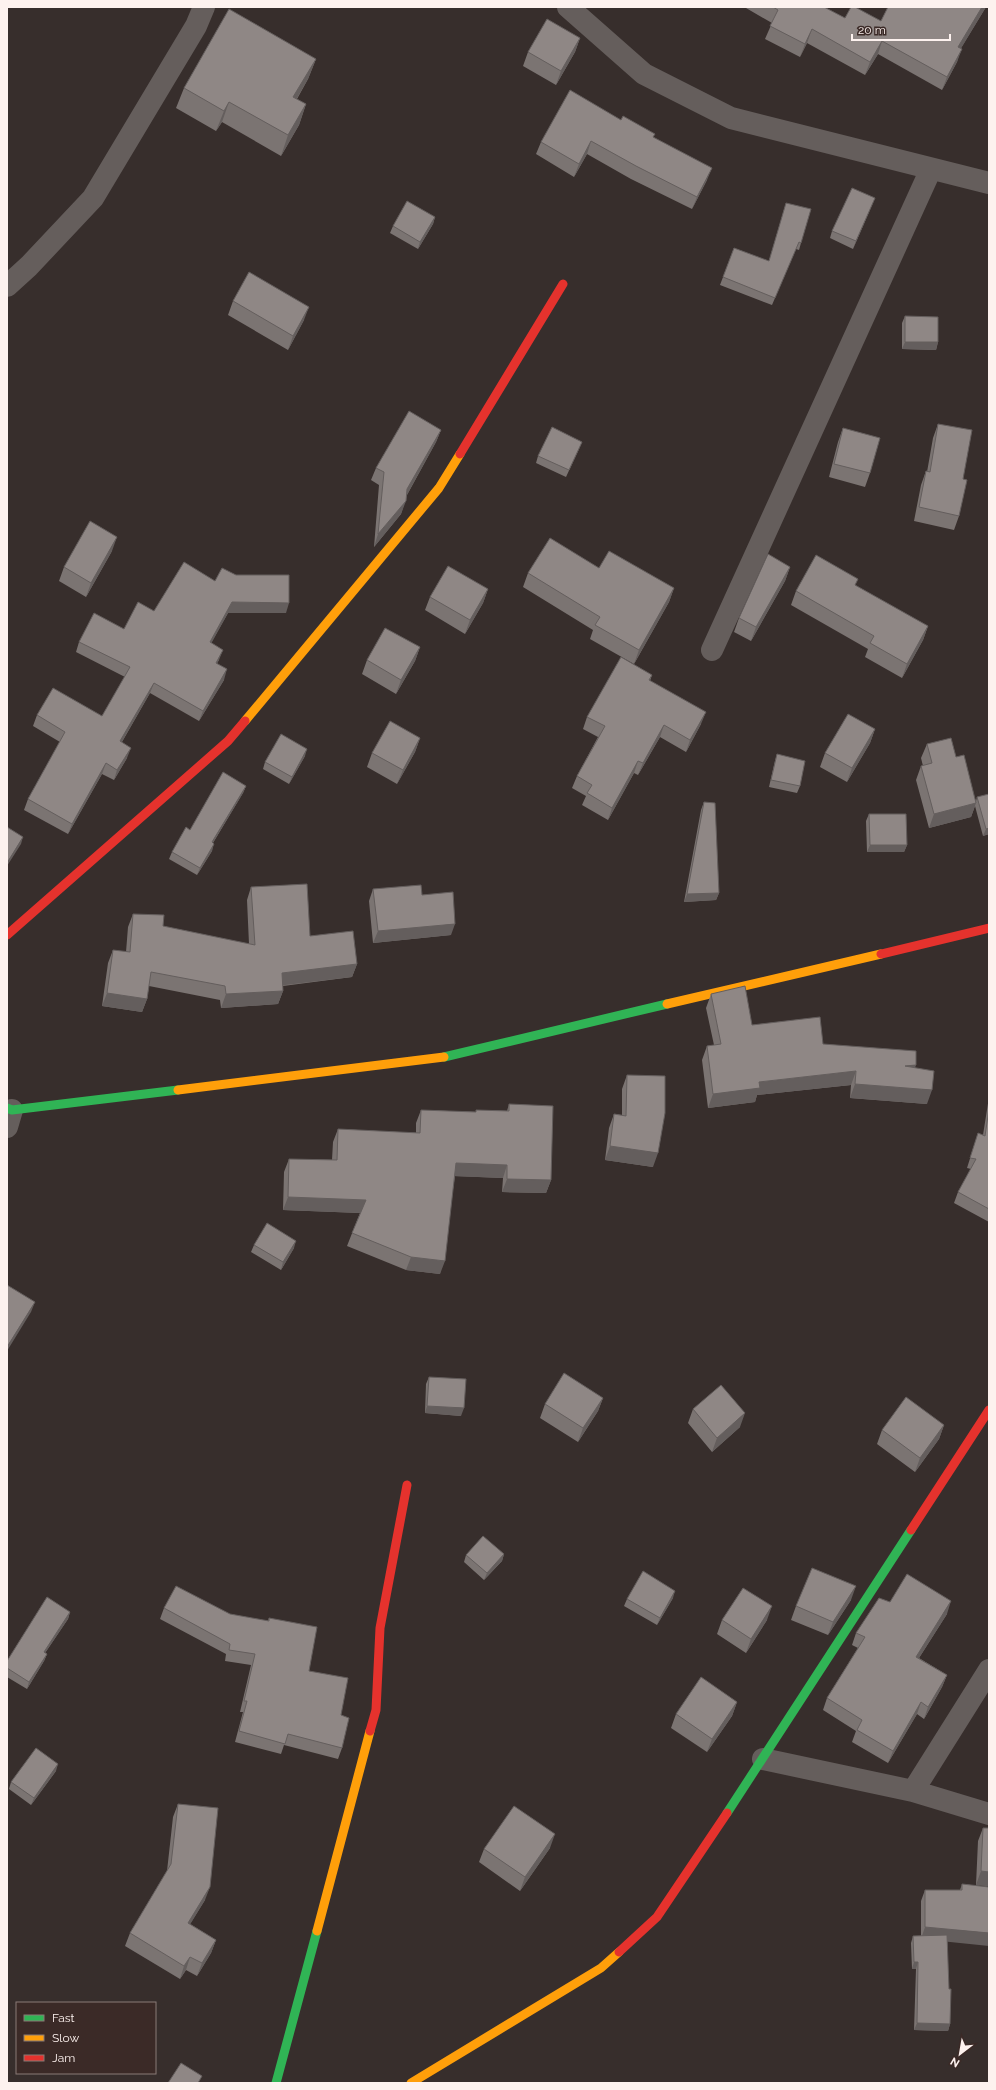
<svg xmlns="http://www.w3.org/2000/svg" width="996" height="2090" font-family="Raleway,sans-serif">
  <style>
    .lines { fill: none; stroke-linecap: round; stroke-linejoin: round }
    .street { stroke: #655e5c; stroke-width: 22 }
    .fast { stroke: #30b455; stroke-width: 9 }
    .slow { stroke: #ff9f0a; stroke-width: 9 }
    .jam { stroke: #e5322d; stroke-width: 9 }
    .wall { fill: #7b7472 }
    .shaded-wall { fill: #645e5d }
    .building { fill: #8f8785; stroke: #645e5d }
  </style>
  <rect width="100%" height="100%" fill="#372e2c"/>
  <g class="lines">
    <path class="street" d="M568 7 644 74 731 118 989 183
      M7 286 29 266 93 198 196 26 204 7
      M712 650 931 169
      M7 1127 12 1110
      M763 1759 913 1791 989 1814
      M913 1791 989 1670"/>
    <path class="fast" d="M444 1057 667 1004
      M7 1108 12 1110 178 1090
      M727 1813 911 1530
      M276 2083 317 1931"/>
    <path class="slow" d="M245 721 439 488 460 454
      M667 1004 881 954
      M178 1090 444 1057
      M317 1931 370 1731
      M411 2083 601 1968 619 1952"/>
    <path class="jam" d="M460 454 563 284
      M7 935 228 741 245 721
      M881 954 989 928
      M911 1530 989 1410
      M370 1731 376 1710 380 1628 407 1485
      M619 1952 657 1917 727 1813"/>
  </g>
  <path class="wall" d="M746 7H824L845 18 881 21 888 7H986L961 48 957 62 942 90 878 54 865 75 807 43 800 57 765 39 772 23 746 8Z
    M580 38 575 52 556 85 523 66 528 52Z
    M316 59 308 79 297 99 306 104 299 125 281 156 222 122 216 131 176 108 184 88Z
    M621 120 654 138 707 180 692 209 631 179 587 154 574 177 536 154 541 142Z
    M875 198 853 249 830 238 832 231Z
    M786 203 801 243 799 250 796 249 772 305 720 285 734 248 769 261Z
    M435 217 433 224 418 249 390 233 393 226Z
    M233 301 304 320 288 350 228 315Z
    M905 316 938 342 936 350 902 349V323Z
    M938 424 963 479 959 516 954 530 914 521 921 485 926 471 927 472 933 438Z
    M843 428 870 473 865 487 829 477 838 442Z
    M441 430 436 442 407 495 401 514 374 547 379 485 371 480 376 468Z
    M582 442 579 449 566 477 536 463 538 456Z
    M112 551 86 597 59 581 64 567Z
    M790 567 785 581 751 641 734 632 739 618Z
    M599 568 674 588 669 602 634 664 590 639 593 630 523 587 528 573Z
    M215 581 286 613H228L211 643 219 660 217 663 224 680 199 721 150 693 122 742 127 758 114 780 102 774 68 834 24 810 28 799 60 742 33 726 37 715 102 716 125 677 76 652 79 642 124 629 154 611Z
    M488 589 483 603 465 634 425 610 430 597Z
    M796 591 928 626 923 640 902 678 865 657 868 649 791 605Z
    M420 647 415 661 396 694 362 674 367 660Z
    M652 675 650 681 701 724 686 752 660 737 638 775 634 773 608 820 582 805 586 796 572 788 577 776 598 737 583 729 587 717Z
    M875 729 870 743 847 782 820 767 825 753Z
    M420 738 415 752 397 784 367 767 372 753Z
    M927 744 956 757 976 801 977 797 989 834 983 836 975 806 971 817 929 828 916 780 921 766H923L921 758Z
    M777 754 800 786 797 793 769 787 775 761Z
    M305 756 289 784 263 769 265 762Z
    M246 786 243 793 213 843 212 851 197 875 169 859 172 852 190 830Z
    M704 802 719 893 716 900 684 902 701 810Z
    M869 814 907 845 904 852H867L866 821Z
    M251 887 310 936 357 964 352 977 283 986V991L278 1004 221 1008 220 1000 149 986 147 999 142 1012 102 1006 108 963 113 950 126 952 128 927 133 914 163 926 249 944 247 900Z
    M373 889 422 895 451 935 373 943 369 901Z
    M711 994 752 1025 823 1044 915 1068 927 1104 850 1098 851 1085 757 1095 755 1102 708 1108 702 1060 707 1046 714 1045 706 1008Z
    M627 1075 653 1167 605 1160 609 1128 614 1114 622 1115V1089Z
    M989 1097V1222L954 1203 958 1192 971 1169 967 1168 978 1133 983 1135Z
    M509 1104 551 1180 546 1193 502 1192 503 1178 455 1176 440 1274 406 1270 347 1246 360 1213 283 1210 284 1172 289 1159 332 1160 333 1142 338 1129 416 1133V1123L421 1110 476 1112V1110L507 1111Z
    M254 1245 294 1248 281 1270 251 1252Z
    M429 1377 461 1416 425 1413 426 1384Z
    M603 1398 598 1411 578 1442 540 1418 545 1404Z
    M693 1409 740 1427 712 1452 688 1423Z
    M944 1425 939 1439 915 1472 877 1444 882 1430Z
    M504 1554 502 1561 484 1580 464 1562 466 1555Z
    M673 1598 657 1625 624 1606 627 1599Z
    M851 1600 828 1635 791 1620 796 1606Z
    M890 1602 947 1614 919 1658 947 1675 942 1687 924 1719 917 1714 888 1763 852 1742 856 1731 823 1710 827 1698 858 1648 852 1645 856 1633Z
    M164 1608 230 1614 268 1621 269 1618 309 1671 341 1715 342 1748 338 1759 284 1745 281 1754 235 1742 243 1712H240L251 1665 225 1661 226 1654 160 1619Z
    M70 1612 68 1619 45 1653 47 1654 44 1661 27 1689 7 1677V1661Z
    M722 1620H767L746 1653 717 1634Z
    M737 1702 732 1716 707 1752 671 1728 676 1714Z
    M56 1771 31 1805 9 1789 11 1782Z
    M178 1804 205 1900 190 1924 216 1940 211 1953 197 1976 186 1970 180 1979 125 1946 130 1933 167 1871 173 1817Z
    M983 1828 989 1886 976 1885 978 1841Z
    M550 1848 520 1891 479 1862 484 1849Z
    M962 1884 989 1887 947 1941 950 2024 948 2031 914 2030 916 1969H912L911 1943 913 1936H921V1901L925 1890H960Z"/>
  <path class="shaded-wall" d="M982 7H986L954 60 958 47Z
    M812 29 807 43 800 57 805 44Z
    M580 38 575 52 556 85 561 71Z
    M882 41 878 54 865 75 870 62Z
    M962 49 957 62 942 90 947 77Z
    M316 59 308 79 286 117 293 97Z
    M229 102 222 122 216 131 224 111Z
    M306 104 299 125 281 156 288 135Z
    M591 141 587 154 574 177 579 164Z
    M712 168 707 180 692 209 697 197Z
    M875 198 872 205 853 249 856 241Z
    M435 217 433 224 418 249 420 242Z
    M309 307 304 320 288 350 293 336Z
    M905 342H938L936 350 902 349Z
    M441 430 436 442 403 502 407 489Z
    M406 501 401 514 374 547 378 534Z
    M117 537 112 551 86 597 91 583Z
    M790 567 785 581 751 641 756 627Z
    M674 588 669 602 634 664 639 650Z
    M488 589 483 603 465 634 470 620Z
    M232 602 289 603 286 613H228L206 653 210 642Z
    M928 626 923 640 902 678 907 664Z
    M420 647 415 661 396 694 401 680Z
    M223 650 219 660 212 673 216 663Z
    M227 669 224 680 199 721 203 711Z
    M154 683 150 693 116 752 120 741Z
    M706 712 701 724 686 752 690 740Z
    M664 725 660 737 638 775 643 763Z
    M875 729 870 743 847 782 852 768Z
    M420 738 415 752 397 784 403 770Z
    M131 748 127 758 114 780 117 770Z
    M307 749 305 756 289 784 292 777Z
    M638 761 634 773 608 820 612 808Z
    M106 763 102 774 68 834 72 824Z
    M246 786 243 793 209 849 212 842Z
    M976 803 971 817 929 828 934 814Z
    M989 828V834L983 836 986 829Z
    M23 837 21 844 7 866V863Z
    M214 844 212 851 197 875 200 868Z
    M870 845H907L904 852H867Z
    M719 893 716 900 684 902 687 894Z
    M455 924 451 935 373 943 378 931Z
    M357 964 352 977 277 986 282 973Z
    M283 991 278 1004 221 1008 226 994Z
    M107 993 147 999 142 1012 102 1006Z
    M916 1065 911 1079 905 1066Z
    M856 1071 851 1085 757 1095 755 1102 708 1108 713 1094 759 1082Z
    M855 1084 932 1090 927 1104 850 1098Z
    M610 1146 658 1153 653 1167 605 1160Z
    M456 1163 507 1165 503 1178 451 1176Z
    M507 1179 551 1180 546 1193 502 1192Z
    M288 1197 366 1200 361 1213 283 1210Z
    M296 1241 294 1248 281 1270 283 1262Z
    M411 1257 445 1261 440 1274 406 1270Z
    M35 1302 31 1312 7 1351V1347Z
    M603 1398 598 1411 578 1442 583 1428Z
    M427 1406 464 1408 461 1416 425 1413Z
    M745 1413 740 1427 712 1452 717 1438Z
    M944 1425 939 1439 915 1472 920 1458Z
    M504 1554 502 1561 484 1580 487 1573Z
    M856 1586 851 1600 828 1635 833 1622Z
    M675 1591 673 1598 657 1625 660 1618Z
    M951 1601 947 1614 912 1669 916 1657Z
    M772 1606 767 1620 746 1653 751 1639Z
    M70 1612 68 1619 41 1659 44 1652Z
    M47 1654 44 1661 27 1689 29 1682Z
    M947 1675 942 1687 924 1719 928 1707Z
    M737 1702 732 1716 707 1752 712 1739Z
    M921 1702 917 1714 888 1763 893 1751Z
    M58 1764 56 1771 31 1805 34 1798Z
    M555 1834 550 1848 520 1891 525 1877Z
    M981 1871 989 1872V1886L976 1885Z
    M210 1887 205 1900 183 1936 188 1923Z
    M925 1927 989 1933V1946L921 1939Z
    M216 1940 211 1953 197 1976 202 1963Z
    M190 1957 186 1970 180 1979 184 1966Z
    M914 1962H918L916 1969H912Z
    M917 2023 950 2024 948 2031 914 2030Z"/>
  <path class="building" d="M773 7H824L845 18 851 7H855L881 21 888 7H982L958 47 962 49 947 77 882 41 870 62 812 29 805 44 770 26 778 10Z
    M229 9 316 59 293 97 306 104 288 135 229 102 224 111 184 88Z
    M547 19 580 38 561 71 528 52Z
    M570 90 621 120 623 116 655 134 653 137 712 168 697 197 636 166 591 141 579 164 541 142Z
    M852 188 875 198 856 241 832 231Z
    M407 201 435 217 420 242 393 226Z
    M786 203 811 209 801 243 799 242 775 298 723 277 734 248 769 261Z
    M249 272 309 307 293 336 233 301Z
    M905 316 938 317V342H905Z
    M409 411 441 430 407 489 406 501 378 534 384 472 376 468Z
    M938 424 972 430 963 479 967 480 959 516 919 507 926 471 930 472Z
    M552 427 582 442 569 470 538 456Z
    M843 428 880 438 870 473 834 464Z
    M90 521 117 537 91 583 64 567Z
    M550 538 599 568 609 551 674 588 639 650 595 625 600 617 528 573Z
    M768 554 790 567 756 627 739 618Z
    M816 555 858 579 855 585 928 626 907 664 870 643 874 636 796 591Z
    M184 562 215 581 222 568 236 575H289V603L232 602 210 642 223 650 216 663 227 669 203 711 154 683 120 741 131 748 117 770 106 763 72 824 28 799 65 732 37 715 53 688 102 716 130 667 79 642 94 613 124 629 138 602 154 611Z
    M448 566 488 589 470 620 430 597Z
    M385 628 420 647 401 680 367 660Z
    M621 657 652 675 649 680 706 712 690 740 664 725 643 763 638 761 612 808 587 793 592 785 577 776 605 726 587 717Z
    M848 714 875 729 852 768 825 753Z
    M390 721 420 738 403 770 372 753Z
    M281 734 307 749 292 777 265 762Z
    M951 738 956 757 964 755 976 803 934 814 921 766 932 763 927 744Z
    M777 754 805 761 800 786 771 780Z
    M223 772 246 786 212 842 214 844 200 868 172 852 186 827 190 830Z
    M989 794V828L986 829 977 797Z
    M704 802 715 803 719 893 687 894Z
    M869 814H906L907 845H870Z
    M7 827 23 837 7 863Z
    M307 884 310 936 353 931 357 964 282 973 283 991 226 994 225 986 151 972 147 999 107 993 113 950 130 952 133 914 164 915 163 926 255 945 251 887Z
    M421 885 422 895 453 892 455 924 378 931 373 889Z
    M745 986 752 1025 820 1017 823 1044 916 1051V1065L905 1066 934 1071 932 1090 855 1084 856 1071 759 1082 760 1088 713 1094 707 1046 721 1044 711 994Z
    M627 1075 665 1076V1113L658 1153 610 1146 614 1114 626 1116Z
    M509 1104 553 1106 551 1180 507 1179V1165L456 1163 445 1261 411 1257 352 1233 366 1200 288 1197 289 1159 337 1160 338 1129 420 1133 421 1110 476 1112V1110L509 1111Z
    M989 1109V1209L958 1192 976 1159 970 1158 978 1133 985 1136Z
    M267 1223 296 1241 283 1262 254 1245Z
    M7 1285 35 1302 7 1347Z
    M564 1373 603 1398 583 1428 545 1404Z
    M429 1377 466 1379 464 1408 427 1406Z
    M721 1385 745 1413 717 1438 693 1409Z
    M906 1397 944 1425 920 1458 882 1430Z
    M483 1536 504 1554 487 1573 466 1555Z
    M812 1568 856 1586 833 1622 796 1606Z
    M643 1571 675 1591 660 1618 627 1599Z
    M907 1574 951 1601 916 1657 947 1675 928 1707 921 1702 893 1751 857 1730 862 1720 827 1698 865 1637 856 1633 879 1598 890 1602Z
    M176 1586 230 1614 269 1621V1618L317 1627 309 1671 348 1678 341 1715 349 1718 342 1748 288 1734 285 1744 239 1731 247 1701H244L255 1654 229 1650 230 1644 164 1608Z
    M743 1588 772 1606 751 1639 722 1620Z
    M47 1597 70 1612 44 1652 47 1654 29 1682 7 1668V1661Z
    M701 1677 737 1702 712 1739 676 1714Z
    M36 1748 58 1764 34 1798 11 1782Z
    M178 1804 218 1808 210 1887 188 1923 216 1940 202 1963 190 1957 184 1966 130 1933 171 1864Z
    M514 1806 555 1834 525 1877 484 1849Z
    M983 1828H989V1872L981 1871Z
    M962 1884 989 1887V1933L925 1927V1890H962Z
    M947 1935 949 1989H951L950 2024 917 2023 918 1962H914L913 1936Z
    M181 2063 202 2076 198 2083H168Z"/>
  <rect width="996" height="2090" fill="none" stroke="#fdf2ef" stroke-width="16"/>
  <rect x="16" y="2002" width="140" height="72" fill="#3b2a27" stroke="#897a77"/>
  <rect x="24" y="2015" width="20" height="6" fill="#30b455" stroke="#897a77"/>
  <text x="52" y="2022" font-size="12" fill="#fdf2ef">Fast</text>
  <rect x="24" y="2035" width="20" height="6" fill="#ff9f0a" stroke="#897a77"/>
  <text x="52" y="2042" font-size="12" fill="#fdf2ef">Slow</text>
  <rect x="24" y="2055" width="20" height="6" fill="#e5322d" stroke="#897a77"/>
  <text x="52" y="2062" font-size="12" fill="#fdf2ef">Jam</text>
  <g transform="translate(960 2054) rotate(211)" stroke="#3b2a27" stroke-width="3" paint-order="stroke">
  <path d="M0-3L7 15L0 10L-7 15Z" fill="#fdf2ef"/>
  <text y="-6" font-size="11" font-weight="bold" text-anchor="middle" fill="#fdf2ef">N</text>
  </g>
  <path d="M852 34v6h98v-6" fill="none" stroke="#fdf2ef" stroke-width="2"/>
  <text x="858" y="34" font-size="12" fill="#fdf2ef" stroke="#3b2a27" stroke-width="3" paint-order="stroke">20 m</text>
</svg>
